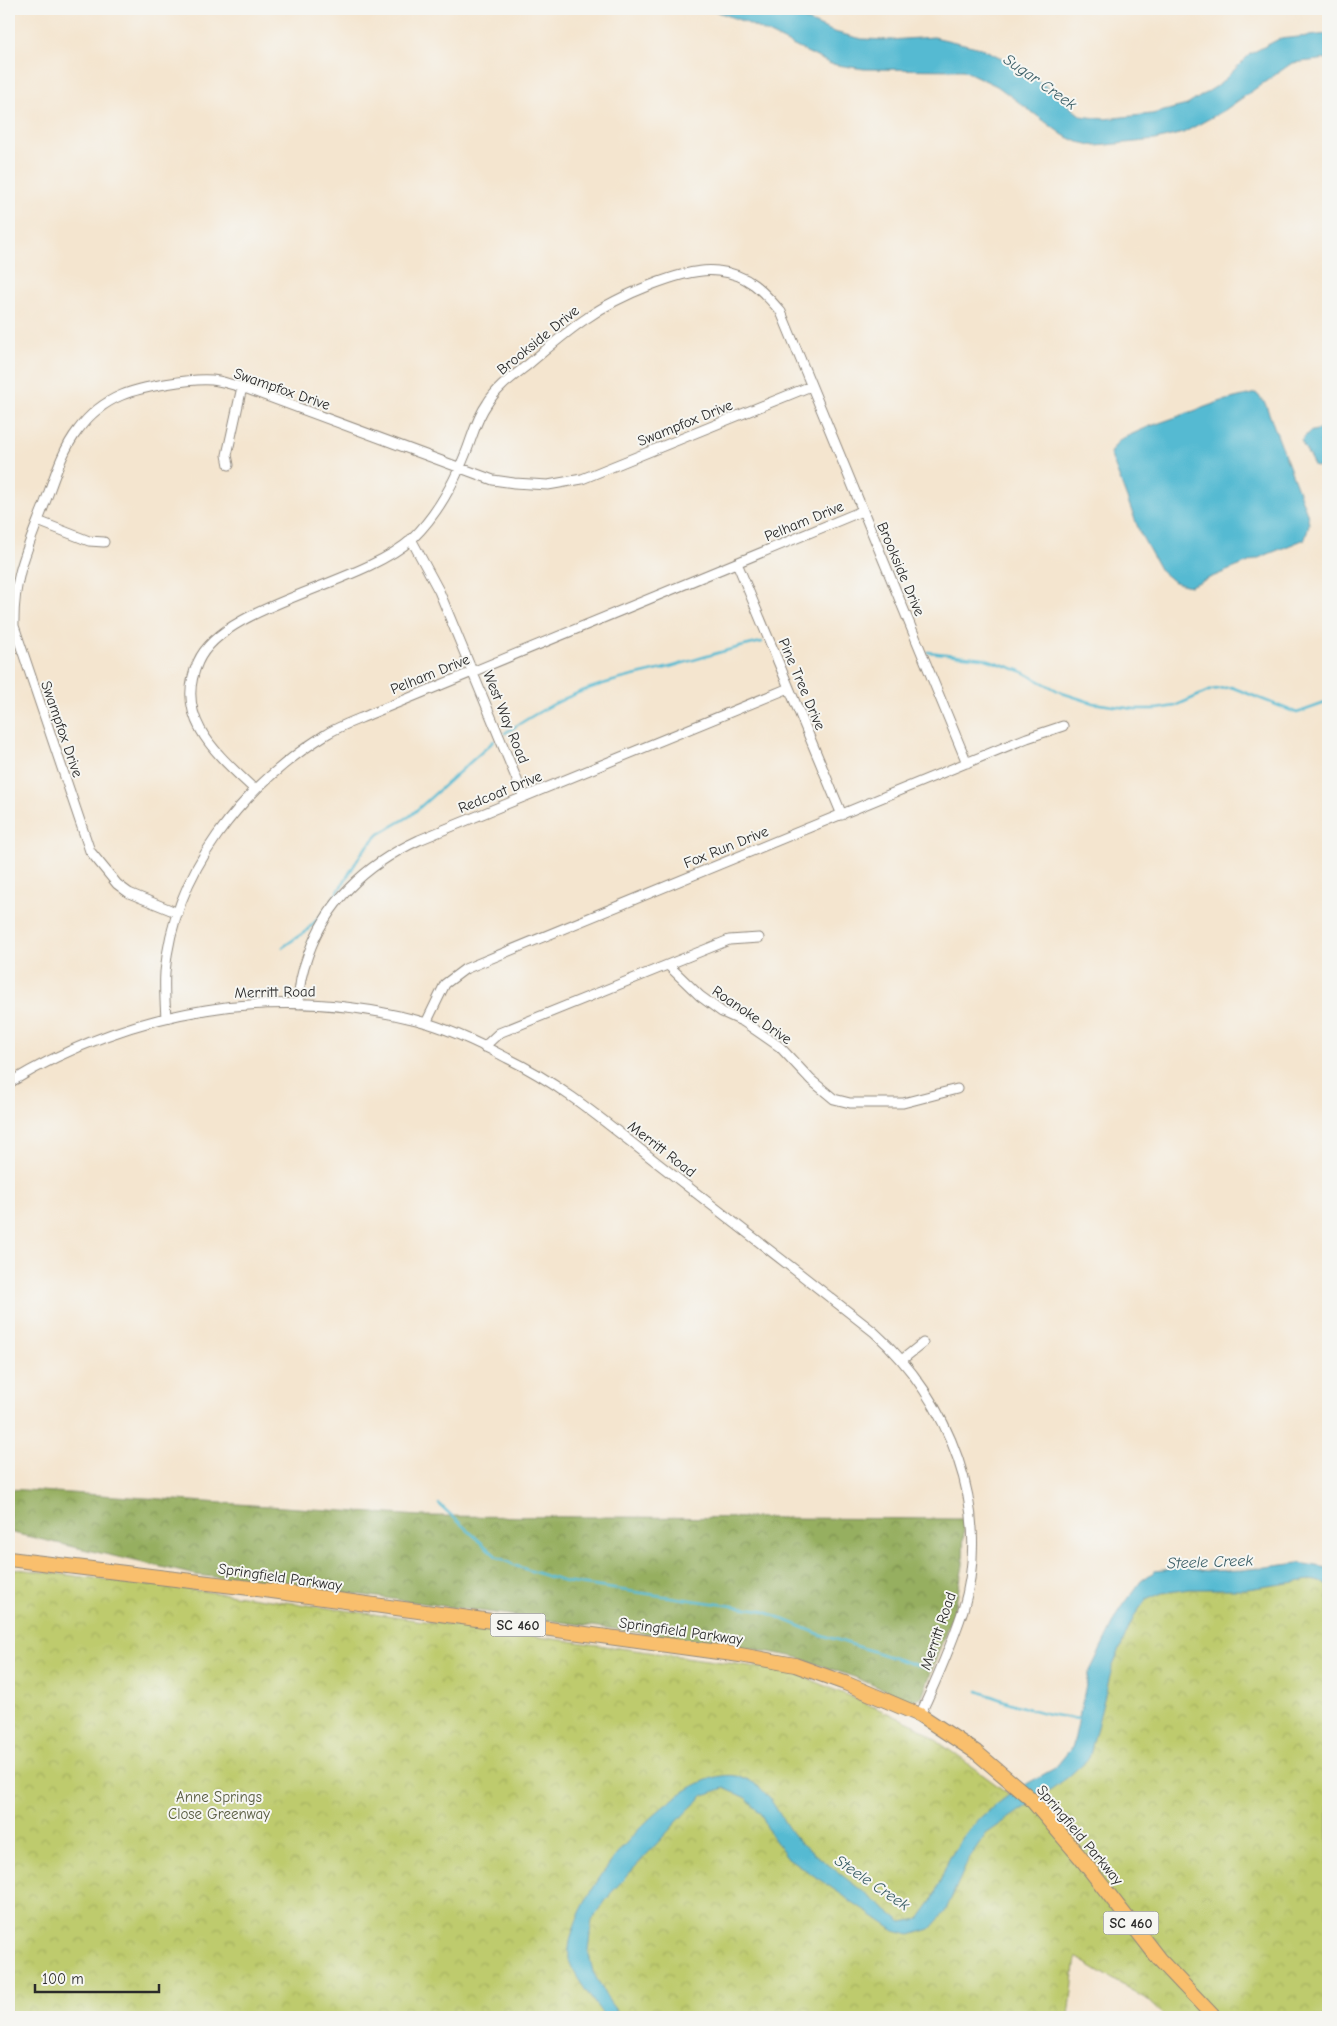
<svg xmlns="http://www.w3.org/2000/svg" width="1337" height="2026" font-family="'Comic Neue',sans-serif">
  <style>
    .forest { fill: url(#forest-crowns); stroke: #606d46 }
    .park { fill: url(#park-crowns); stroke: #747b4c }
    .water { fill: #54bad2; stroke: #40727e }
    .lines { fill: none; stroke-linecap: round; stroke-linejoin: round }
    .stream { stroke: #54bad2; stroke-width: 2.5 }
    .minor-casing { stroke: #90887d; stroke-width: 11 }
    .primary-casing { stroke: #90887d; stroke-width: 16 }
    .minor { stroke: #fff; stroke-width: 9 }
    .primary { stroke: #f9bf6d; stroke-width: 14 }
    .labels { text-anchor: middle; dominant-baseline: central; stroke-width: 4; stroke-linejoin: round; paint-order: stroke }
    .shield { fill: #f6f6f2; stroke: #686867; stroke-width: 1 }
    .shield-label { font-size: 14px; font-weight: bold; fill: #2b2b2b }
    .street-label { font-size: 15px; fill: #2b2b2b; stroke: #f6f6f2 }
    .park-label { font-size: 15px; fill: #575b3f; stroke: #f6f6f2 }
    .water-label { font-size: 16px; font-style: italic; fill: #395d65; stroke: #f6f6f2 }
  </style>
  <defs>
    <pattern id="forest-crowns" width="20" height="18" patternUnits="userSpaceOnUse" patternTransform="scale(1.25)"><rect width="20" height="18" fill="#96af60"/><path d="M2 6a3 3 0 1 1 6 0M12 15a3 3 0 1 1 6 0" fill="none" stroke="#7b8f4f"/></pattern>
    <pattern id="park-crowns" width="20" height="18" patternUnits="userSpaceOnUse" patternTransform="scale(1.25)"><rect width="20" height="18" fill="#becb6d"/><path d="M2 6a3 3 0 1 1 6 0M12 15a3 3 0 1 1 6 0" fill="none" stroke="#a3ae5f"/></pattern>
  </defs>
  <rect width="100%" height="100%" fill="#f6f6f2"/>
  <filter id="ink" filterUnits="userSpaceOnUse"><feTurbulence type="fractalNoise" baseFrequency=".02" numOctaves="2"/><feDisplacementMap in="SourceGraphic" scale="10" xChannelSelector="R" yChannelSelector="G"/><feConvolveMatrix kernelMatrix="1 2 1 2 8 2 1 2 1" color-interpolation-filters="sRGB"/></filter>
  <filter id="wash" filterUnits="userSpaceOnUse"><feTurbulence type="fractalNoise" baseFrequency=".0096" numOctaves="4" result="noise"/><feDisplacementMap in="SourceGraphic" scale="20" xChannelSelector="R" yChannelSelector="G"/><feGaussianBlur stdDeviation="1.12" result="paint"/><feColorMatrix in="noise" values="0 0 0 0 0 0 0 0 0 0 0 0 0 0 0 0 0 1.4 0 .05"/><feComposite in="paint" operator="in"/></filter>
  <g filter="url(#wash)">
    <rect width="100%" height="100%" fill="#f4e5cf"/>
    <path class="forest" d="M9 1489 420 1516 964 1519 963 1565 956 1604 922 1697 911 1701 854 1677 796 1657 731 1645 303 1587 196 1575 9 1532Z"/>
    <path class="park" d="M9 1568 227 1594 794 1672 917 1726 1017 1800 1054 1778 1087 1726 1142 1592 1328 1576V2017H1165L1146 1999 1076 1957 1069 2017H9Z"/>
    <path class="water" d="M710 9H780L834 32 862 39 890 40 934 37 981 48 1010 62 1043 84 1081 116 1104 119 1152 114 1187 105 1220 84 1250 54 1279 39 1328 34V59L1292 63 1225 110 1183 133 1155 140 1096 146 1078 142 1063 135 997 86 963 70 864 69 831 64 745 22Z
      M1256 393 1265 403 1307 513 1309 524 1305 539 1190 586 1174 582 1161 571 1140 533 1110 453 1119 440 1148 427 1222 401Z
      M1328 427V465L1315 467 1301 441 1309 432Z
      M1299 1563 1328 1568V1586L1322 1582 1310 1580 1247 1589H1189L1162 1593 1146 1600 1134 1616 1112 1668 1089 1758 1067 1778 986 1834 968 1861 945 1912 930 1929 910 1935 895 1931 788 1858 771 1835 760 1813 746 1798 724 1788 704 1795 687 1811 611 1893 592 1920 588 1950 593 1972 609 2001 621 2017H605C596 2005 571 1972 569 1959 562 1901 683 1754 744 1778 775 1790 780 1826 803 1845L902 1922 919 1919 932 1901 949 1859 963 1837 982 1816 1014 1791 1055 1768 1073 1746 1088 1675 1120 1610 1141 1581 1155 1571 1184 1568 1208 1571 1242 1570Z"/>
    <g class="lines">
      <path class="stream" d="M928 652 983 658 1021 671 1062 693 1093 703 1134 709H1157L1175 706 1211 690 1231 687 1297 713 1328 702
        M505 733C536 713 568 694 603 684 625 677 648 673 670 667 701 658 731 648 762 642
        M283 947 306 931 326 911 363 851 379 834 410 816 494 741
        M439 1504 496 1556 516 1566 565 1582 761 1610 819 1634 928 1669
        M978 1691C1011 1704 1043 1715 1079 1719"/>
    </g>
  </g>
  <g filter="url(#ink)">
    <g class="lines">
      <defs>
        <path id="minor" d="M229 465 227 455 242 387
          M38 521 89 541 104 542
          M411 539 439 591 524 797
          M737 563 842 815
          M254 789C217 754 173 718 198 662 223 604 360 586 412 539 438 514 454 483 467 450 473 434 477 418 487 404 497 387 514 376 530 363 548 348 567 331 587 318 615 298 685 266 718 271 748 274 763 291 781 312L967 763
          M178 913 129 893 117 884 90 851 14 626C13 581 25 554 41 513 52 486 60 453 78 430 89 415 105 402 122 395 141 387 192 378 212 380 222 381 232 385 242 387L493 480 514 483 548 485 582 479 811 386
          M668 965 700 996 722 1012 744 1022 780 1047 811 1080 834 1099 850 1103H903L957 1089
          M299 1004C298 986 302 971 308 955 327 901 367 864 419 840L789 688
          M166 1018C165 1003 164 987 165 972 174 871 242 787 325 735 339 726 357 720 373 713L862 511
          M426 1023 445 984 465 969 1027 738 1063 726
          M484 1047 499 1033 729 940 759 938
          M9 1083C133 1008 275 984 416 1020 447 1028 479 1043 507 1058 563 1085 611 1127 660 1165 731 1220 803 1276 874 1332 949 1399 993 1510 963 1610 951 1646 936 1681 920 1715
          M903 1359 923 1343"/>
        <path id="primary" d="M9 1559 250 1588 740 1655 795 1665 845 1683 920 1715 976 1752 1030 1798 1080 1857 1159 1959 1214 2017"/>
      </defs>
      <use href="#minor" class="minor-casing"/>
      <use href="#primary" class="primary-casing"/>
      <use href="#minor" class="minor"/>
      <use href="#primary" class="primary"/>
    </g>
  </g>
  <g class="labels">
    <g class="shield">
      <rect x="490.5" y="1613.5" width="55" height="23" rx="4"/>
      <rect x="1103.5" y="1911.5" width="55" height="23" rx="4"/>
    </g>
    <g class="shield-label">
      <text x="518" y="1625">SC 460</text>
      <text x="1131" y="1923">SC 460</text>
    </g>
    <g class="street-label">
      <text transform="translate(538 340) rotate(-39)">Brookside Drive</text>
      <text transform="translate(282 389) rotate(19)">Swampfox Drive</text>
      <text transform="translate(685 423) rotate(-22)">Swampfox Drive</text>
      <text transform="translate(804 521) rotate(-22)">Pelham Drive</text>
      <text transform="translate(901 569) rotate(67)">Brookside Drive</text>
      <text transform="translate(430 674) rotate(-22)">Pelham Drive</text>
      <text transform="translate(802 684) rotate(67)">Pine Tree Drive</text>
      <text transform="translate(506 717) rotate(68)">West Way Road</text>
      <text transform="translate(62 729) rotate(71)">Swampfox Drive</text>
      <text transform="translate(500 792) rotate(-22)">Redcoat Drive</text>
      <text transform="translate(726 847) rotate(-22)">Fox Run Drive</text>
      <text transform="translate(275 992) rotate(-1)">Merritt Road</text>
      <text transform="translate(752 1015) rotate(34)">Roanoke Drive</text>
      <text transform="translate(662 1149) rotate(38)">Merritt Road</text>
      <text transform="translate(280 1577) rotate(8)">Springfield Parkway</text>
      <text transform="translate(681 1631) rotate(8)">Springfield Parkway</text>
      <text transform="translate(938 1631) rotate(-71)">Merritt Road</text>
      <text transform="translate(1080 1835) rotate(50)">Springfield Parkway</text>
    </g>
    <g class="park-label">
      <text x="219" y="1797">Anne Springs<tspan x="219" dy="17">Close Greenway</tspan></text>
    </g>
    <g class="water-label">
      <text transform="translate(1040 82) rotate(35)">Sugar Creek</text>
      <text transform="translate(1210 1562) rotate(-2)">Steele Creek</text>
      <text transform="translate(872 1883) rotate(34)">Steele Creek</text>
    </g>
  </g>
  <rect width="1337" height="2026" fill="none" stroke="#f6f6f2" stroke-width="30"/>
  <path d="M35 1984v8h124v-8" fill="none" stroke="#2b2b2b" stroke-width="2.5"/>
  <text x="42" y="1984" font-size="15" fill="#2b2b2b" stroke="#f6f6f2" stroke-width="4" paint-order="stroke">100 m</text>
</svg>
